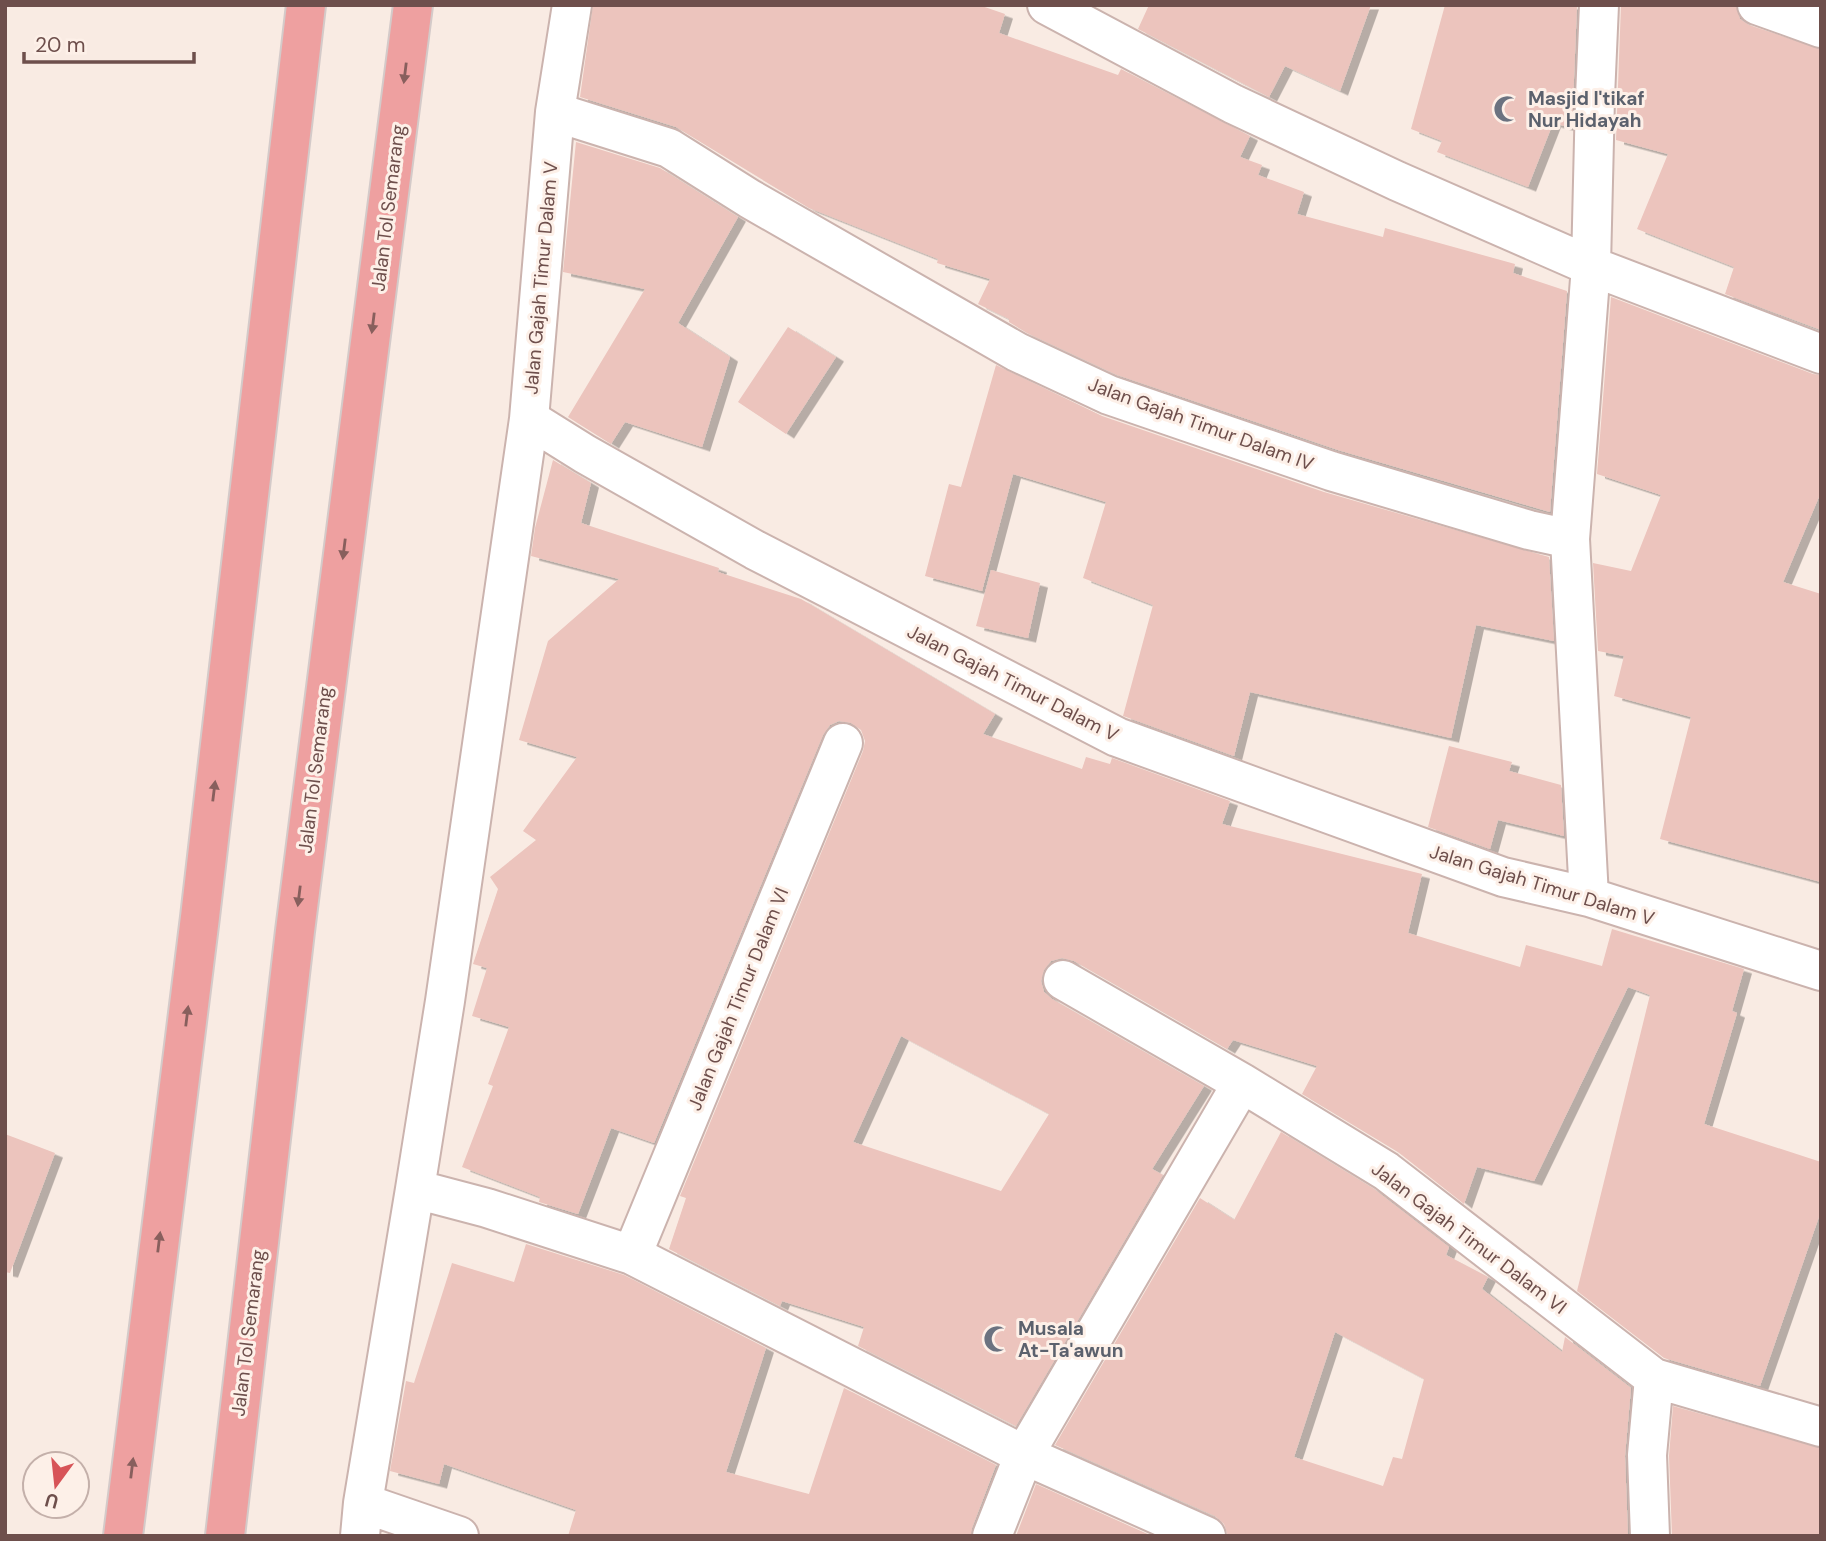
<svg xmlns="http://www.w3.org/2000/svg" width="1826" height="1541" font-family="'DM Sans',sans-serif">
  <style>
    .building { fill: #ecc4bd; fill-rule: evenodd; filter: url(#shadow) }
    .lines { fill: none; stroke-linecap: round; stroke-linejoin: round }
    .street-casing { stroke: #cbb3ae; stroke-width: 42 }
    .highway-casing { stroke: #d4cac9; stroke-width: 42 }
    .street { stroke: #fff; stroke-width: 38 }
    .highway { stroke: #eea0a0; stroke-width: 38 }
    .oneway { fill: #885f5d }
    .labels { text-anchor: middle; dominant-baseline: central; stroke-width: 6; stroke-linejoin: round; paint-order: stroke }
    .worship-label { font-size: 19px; font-weight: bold; fill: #5b616d; stroke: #fdf0e8; text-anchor: start }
    .street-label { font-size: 19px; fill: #6e4f4c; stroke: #fdf0e8 }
  </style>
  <defs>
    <filter id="shadow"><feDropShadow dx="8" dy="4.5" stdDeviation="0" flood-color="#0004"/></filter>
  </defs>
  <rect width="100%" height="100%" fill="#f9ebe3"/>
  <path class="building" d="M593 5H979L1005 14 999 33 1118 75 1121 69 1250 136 1240 157 1262 165 1258 175 1304 192 1297 214 1383 237 1385 228 1515 264 1513 273 1567 291 1550 512 1338 450 1117 375 1027 333 1009 322V319L978 304 990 279 937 263 938 259 809 208 676 127 580 97Z
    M1149 5H1371L1340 91 1285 66 1269 97 1138 29Z
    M1445 5H1577L1572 128 1553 123 1528 187 1437 152 1442 141 1411 129Z
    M1621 5H1736L1740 19 1749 25 1821 49V330L1725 294 1734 267 1637 229 1668 154 1616 140Z
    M576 142 660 168 738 217 678 323 730 357 702 447 625 422 611 444 568 417 645 289 563 272Z
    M1611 297 1813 374 1821 375V492L1783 582 1821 594V882L1660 839 1691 717 1614 696 1624 656 1598 651 1593 563 1631 571 1661 495 1597 474Z
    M788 327 836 357 786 434 738 402Z
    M996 365 1102 416 1324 492 1549 557 1554 641 1476 625 1451 738 1250 692 1234 756 1126 717 1123 716 1153 605 1083 578 1106 502 1013 474 982 591 925 576 949 484 961 487Z
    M553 460 591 483 581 523 719 568 718 572 801 599 995 714 983 734 1082 769 1086 757 1110 764 1112 758 1230 801 1222 824 1422 874 1408 933 1520 967 1526 945 1602 966 1612 929 1744 969 1732 1011 1737 1013 1704 1124 1821 1162V1211L1760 1386 1664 1358 1577 1291 1650 995 1628 987 1534 1181 1477 1167 1464 1204 1398 1152 1302 1094 1317 1066 1233 1040 1227 1049 1074 961 1062 958 1051 961 1044 970 1041 981 1044 992 1052 999 1204 1086 1152 1169 1163 1175 1016 1426 858 1346 864 1327 782 1301 780 1306 669 1249 686 1198 680 1196 863 751 865 741 861 730 851 723 839 721 830 725 823 735 654 1143 611 1128 578 1214 539 1202 540 1197 462 1167 493 1086 488 1084 509 1027 472 1016 487 968 473 964 498 889 490 877 536 840 523 831 577 757 519 740 548 641 619 579 531 556 535 528ZM901 1036 1049 1114 1001 1191 853 1142Z
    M991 570 1040 583 1028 638 976 626Z
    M1449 746 1512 762 1509 771 1561 785 1564 836 1498 820 1490 849 1428 827Z
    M1281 1132 1374 1189 1449 1247 1446 1255 1488 1277 1482 1289 1562 1352 1565 1337 1631 1388 1625 1456 1628 1536H1228L1224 1524 1215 1516 1055 1445 1200 1198 1234 1220ZM1335 1332 1424 1379 1402 1459 1393 1457 1383 1486 1294 1457Z
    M5 1134 55 1153 10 1273 5 1272Z
    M526 1244 624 1275 766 1348 726 1472 809 1494 844 1388 996 1465 972 1528 971 1536H568L576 1510 444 1464 439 1484 390 1471 406 1381 414 1383 452 1263 514 1282Z
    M1673 1406 1821 1448V1536H1672L1669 1456Z
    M1036 1484 1152 1536H1016Z"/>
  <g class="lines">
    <defs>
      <path id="street" d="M572 5 555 112 529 419 585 454 755 550 1117 737 1503 877 1589 897 1821 971
        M1047 5 1233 104 1397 181 1591 266 1821 354
        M1757 5 1821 28
        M555 112 669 148 750 199 1017 352 1109 395 1331 471 1529 530 1570 539
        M1589 897 1570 539 1591 266 1595 97 1599 5
        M1063 980 1242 1083
        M415 1189 445 1001 529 419
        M632 1255 1024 1455 1242 1083 1386 1171 1654 1378
        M363 1503 415 1189 487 1208 632 1255 843 743
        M360 1536 363 1503 459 1536
        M992 1536 1024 1455 1206 1536
        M1650 1536 1647 1455 1654 1378 1821 1427"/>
      <path id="highway" d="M123 1536 200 917 306 5
        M225 1536 295 931 413 5"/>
    </defs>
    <use href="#street" class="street-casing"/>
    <use href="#highway" class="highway-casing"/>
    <use href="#street" class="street"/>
    <use href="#highway" class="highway"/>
  </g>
  <defs><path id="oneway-solid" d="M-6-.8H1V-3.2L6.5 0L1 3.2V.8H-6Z" transform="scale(1.75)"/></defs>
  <g class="oneway">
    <use href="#oneway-solid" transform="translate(405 73) rotate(97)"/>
    <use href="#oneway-solid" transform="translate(373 323) rotate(97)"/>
    <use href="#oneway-solid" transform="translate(344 549) rotate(97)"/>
    <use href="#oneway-solid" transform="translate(214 791) rotate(-83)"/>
    <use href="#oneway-solid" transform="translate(299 896) rotate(97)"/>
    <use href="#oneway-solid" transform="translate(187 1016) rotate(-83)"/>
    <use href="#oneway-solid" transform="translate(159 1242) rotate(-83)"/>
    <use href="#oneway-solid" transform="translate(132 1468) rotate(-83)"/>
  </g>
  <defs>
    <symbol id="mosque-bare" viewBox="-9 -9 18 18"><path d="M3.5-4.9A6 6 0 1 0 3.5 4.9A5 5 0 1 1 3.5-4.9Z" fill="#6b7280" stroke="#fdf0e8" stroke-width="2.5" paint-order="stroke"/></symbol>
  </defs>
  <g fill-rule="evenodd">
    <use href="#mosque-bare" x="1488" y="90" width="38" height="38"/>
    <use href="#mosque-bare" x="978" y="1320" width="38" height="38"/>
  </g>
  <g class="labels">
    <g class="worship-label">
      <text x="1528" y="98">Masjid I'tikaf<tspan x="1528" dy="22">Nur Hidayah</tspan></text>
      <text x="1018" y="1328">Musala<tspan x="1018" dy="22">At-Ta'awun</tspan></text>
    </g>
    <g class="street-label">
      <text transform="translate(388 208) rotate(-83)">Jalan Tol Semarang</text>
      <text transform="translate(541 278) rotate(-85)">Jalan Gajah Timur Dalam V</text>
      <text transform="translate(1201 424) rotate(20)">Jalan Gajah Timur Dalam IV</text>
      <text transform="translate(1013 683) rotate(27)">Jalan Gajah Timur Dalam V</text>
      <text transform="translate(315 770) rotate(-83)">Jalan Tol Semarang</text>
      <text transform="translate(1542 885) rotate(17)">Jalan Gajah Timur Dalam V</text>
      <text transform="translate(738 999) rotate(-68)">Jalan Gajah Timur Dalam VI</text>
      <text transform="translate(1469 1238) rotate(37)">Jalan Gajah Timur Dalam VI</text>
      <text transform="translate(248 1333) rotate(-83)">Jalan Tol Semarang</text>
    </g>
  </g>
  <rect width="1826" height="1541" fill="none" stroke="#6e4f4c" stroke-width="14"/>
  <g transform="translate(56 1485) rotate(195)"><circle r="33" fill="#fdf0e8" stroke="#c4b0aa" stroke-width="2"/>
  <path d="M0-5L12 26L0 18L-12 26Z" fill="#d75458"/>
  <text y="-10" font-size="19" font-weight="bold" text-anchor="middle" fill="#6e4f4c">U</text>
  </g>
  <path d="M24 52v10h170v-10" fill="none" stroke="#6e4f4c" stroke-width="3.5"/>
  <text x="35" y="52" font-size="21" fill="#6e4f4c" stroke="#fdf0e8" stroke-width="5" paint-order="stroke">20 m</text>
</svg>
